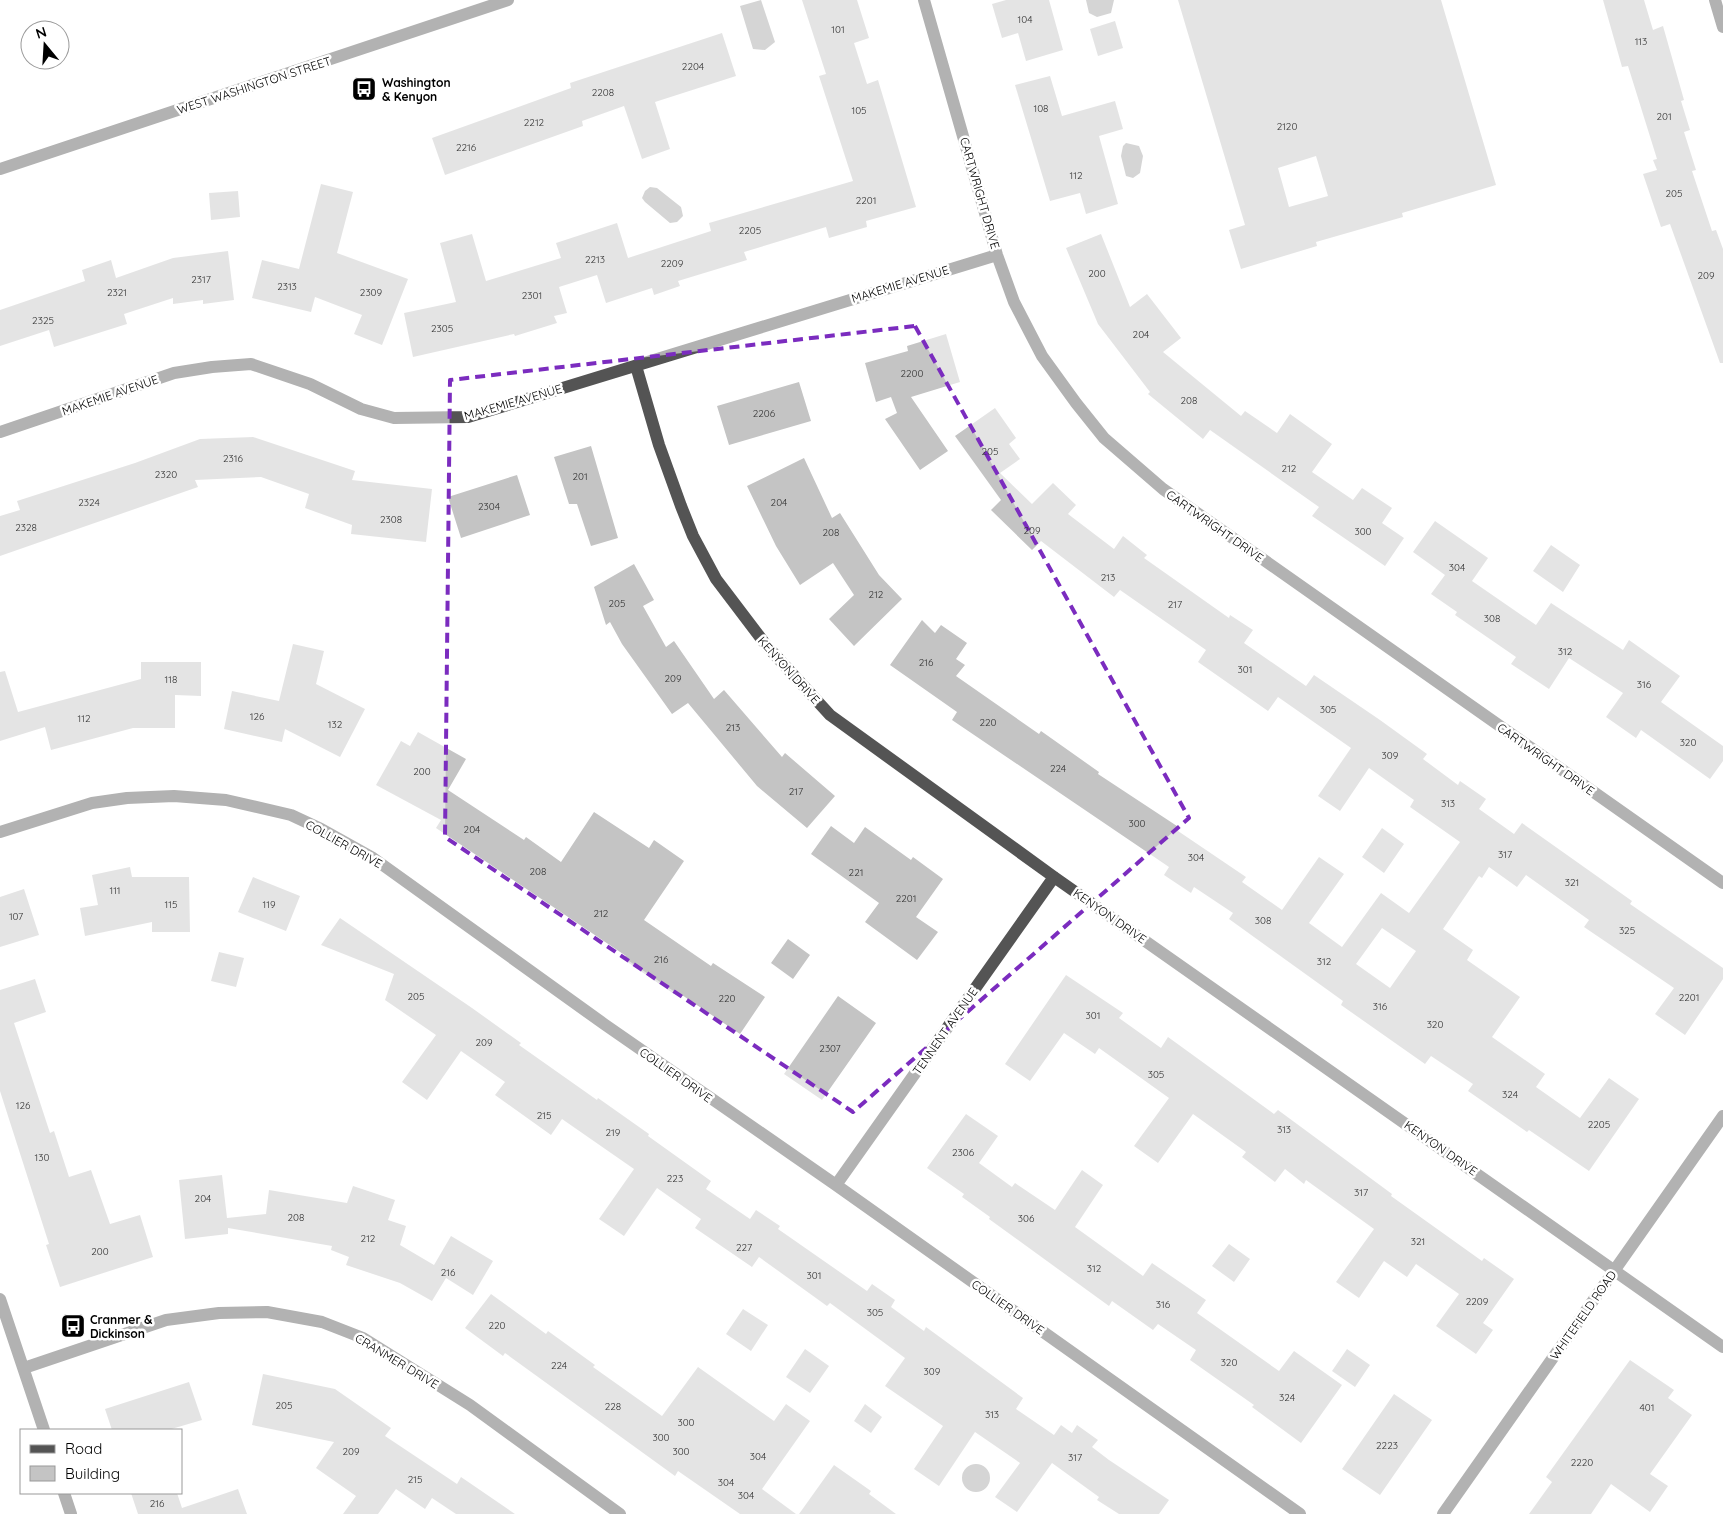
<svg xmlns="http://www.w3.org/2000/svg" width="1723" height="1514" font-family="Quicksand,sans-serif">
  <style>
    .water { fill: #a2a2a2 }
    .building { fill: #c4c4c4; fill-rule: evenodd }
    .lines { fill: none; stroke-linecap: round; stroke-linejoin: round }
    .minor { stroke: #545454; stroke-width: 12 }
    .marked { fill: none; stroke: #7b2cbf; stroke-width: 4; stroke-dasharray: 10 6; stroke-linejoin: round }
    .labels { text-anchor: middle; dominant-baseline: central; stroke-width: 5; stroke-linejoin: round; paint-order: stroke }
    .number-label { font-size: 10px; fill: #313131 }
    .poi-label { font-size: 12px; font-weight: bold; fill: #000; stroke: #fff; text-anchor: start }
    .street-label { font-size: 12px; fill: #000; stroke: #fff }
  </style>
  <rect width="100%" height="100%" fill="#fff"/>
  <path class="water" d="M761 0 775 42 765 50 753 49 740 6Z
    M1086 0H1114L1111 13 1097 17 1089 13Z
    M1126 143 1139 146 1143 156 1140 173 1133 178 1126 176 1121 156 1123 146Z
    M650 187 657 188 681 207 683 216 677 222 670 223 645 202 642 198 645 191Z
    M962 1478a14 14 0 1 1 28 0a14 14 0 1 1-28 0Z"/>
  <path class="building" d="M802 0H857L869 38 854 43 867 84 878 80 916 207 866 221 867 227 829 238 826 227 744 252 747 260 678 281 680 286 654 295 652 288 606 303 597 275 559 287 567 313 554 316 557 323 515 336 514 334 413 357 404 313 456 302 440 243 472 234 486 281 561 258 556 243 617 223 628 258 711 231 709 223 853 181 819 76 826 74Z
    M1006 0H1049L1063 50 1026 61 1018 33 1002 38 992 4Z
    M1178 0H1441L1496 185 1402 213 1403 217 1316 242 1317 246 1241 269 1229 230 1245 225ZM1316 156 1328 196 1289 207 1278 168Z
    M1603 0H1644L1653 30 1663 26 1684 100 1681 101 1690 130 1684 132 1696 170 1692 171 1712 231 1716 230 1723 249V363H1720L1670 224 1661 227 1643 174 1657 170 1653 160 1657 159 1628 66 1622 67Z
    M1115 21 1123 48 1098 56 1090 29Z
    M722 33 736 76 655 102 670 149 642 159 624 106 582 121 583 126 445 175 432 138 571 88 570 83Z
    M1050 76 1062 116 1115 101 1123 129 1099 136 1118 204 1086 214 1080 193 1050 201 1015 85Z
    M321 184 353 192 337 253 408 279 382 345 354 334 362 315 315 297 311 312 252 298 262 260 299 269Z
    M238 191 240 217 211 220 209 193Z
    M1101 234 1130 307 1147 294 1181 338 1163 352 1241 416 1245 411 1277 433 1290 414 1332 444 1312 472 1353 500 1362 488 1392 508 1382 523 1404 538 1385 566 1312 516 1319 507 1210 430 1203 439 1148 394 1150 392 1098 324 1066 248Z
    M228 251 234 300 203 304V300L173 304V298L124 314 127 324 54 347 49 330 0 346V310L85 281 82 270 111 260 116 278 173 258Z
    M946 334 960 382 911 397 948 451 920 470 885 419 897 413 891 397 876 402 865 363 908 351 907 346Z
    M799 382 811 421 729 445 717 406Z
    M995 408 1016 438 1009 444 1020 459 1000 473 1032 504 1053 483 1076 505 1068 514 1114 549 1123 536 1147 555 1144 558 1229 618 1230 615 1253 630 1244 643 1306 686 1314 675 1380 720 1427 754 1423 759 1458 785 1460 781 1486 799 1479 809 1514 834 1522 823 1632 901 1630 904 1723 968V979L1685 1035 1655 1014 1674 988 1584 927 1589 920 1526 875 1517 887 1489 867 1482 878 1479 876 1443 929 1473 950 1467 960 1520 997 1492 1037 1545 1074 1536 1087 1580 1118 1609 1078 1639 1099 1589 1171 1529 1130 1527 1132 1468 1091 1473 1084 1431 1056 1425 1064 1341 1005 1343 1001 1229 919 1233 913 1194 887 1191 893 1164 875 1169 867 952 720 957 712 890 665 922 620 935 633 941 625 967 643 956 659 965 665 956 676 1039 734 1041 731 1099 772 1098 774 1180 828 1178 831 1246 877 1242 882 1282 910 1319 857 1344 874 1309 923 1342 947 1381 893 1409 913 1460 842 1410 807 1414 800 1369 768 1340 811 1318 796 1351 748 1278 697 1268 711 1198 662 1206 650 1120 590 1114 597 1041 541 1032 550 991 510 1001 500 955 436ZM1382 928 1416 951 1390 988 1356 964Z
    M253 437 355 471 352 480 432 489 426 542 351 534 352 525 305 508 309 494 261 477 195 480 198 487 0 556V516L20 510 17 501 135 463 200 439Z
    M591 446 618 538 591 546 577 504H569L554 457Z
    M804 458 832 518 840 513 879 575 902 599 854 646 829 619 854 595 833 563 800 585 776 546 747 486Z
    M517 475 530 515 461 538 448 497Z
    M1435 521 1488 558 1472 581 1536 625 1551 603 1623 650 1629 640 1680 676 1661 702 1723 746V761L1710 779 1641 730 1636 738 1606 717 1623 693 1569 658 1549 689 1511 664 1516 657 1455 615 1457 612 1431 594 1445 575 1413 552Z
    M1551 545 1580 565 1563 592 1533 571Z
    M634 564 654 600 643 606 666 647 674 641 714 699 724 690 782 757 785 753 835 796 807 828 757 786 688 703 672 714 622 644 610 622 606 625 594 587Z
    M293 644 324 651 316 684 365 709 340 757 285 729 282 742 224 729 232 691 279 701Z
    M141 662H201V696L175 695V728H133L51 750 45 727 0 741V672L5 671 18 712 141 679Z
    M418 732 466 759 448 790 524 840 526 837 561 862 594 812 649 848 654 840 684 861 644 920 711 966 713 963 765 997 740 1034 676 991 674 994 623 959 626 956 436 828 441 820 376 785 401 741 410 746Z
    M831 826 854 843 865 827 911 860 913 857 943 879 916 917 938 932 917 960 865 922 879 903 811 854Z
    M1382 828 1404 844 1384 873 1362 857Z
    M130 867 132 877H189L190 932H152V922L85 936 80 908 98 905 92 875Z
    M253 877 300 896 286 931 238 912Z
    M24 889 39 935 0 947V897Z
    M340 918 472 1008 521 1043 519 1045 597 1100 598 1098 649 1134 648 1136 711 1181 706 1189 750 1219 756 1210 780 1226 778 1229 867 1291 872 1284 895 1300 891 1307 924 1331 926 1327 1023 1398 1016 1409 1054 1435 1061 1425 1072 1433 1077 1425 1098 1440 1092 1447 1109 1460 1169 1500 1159 1514H1119L1097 1500 1099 1497 1052 1463 1017 1512 995 1497 1020 1463 975 1432 939 1486 914 1469 943 1426 885 1386 905 1358 830 1303 827 1306 759 1257 752 1267 695 1228 701 1219 657 1188 624 1236 599 1219 634 1169 562 1119 551 1135 495 1095 505 1082 461 1051 427 1100 402 1082 436 1035 385 1000 394 974 321 945Z
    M788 939 810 955 793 979 771 963Z
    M219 952 244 958 236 987 211 981Z
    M1066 975 1123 1013 1119 1018 1161 1048 1168 1037 1274 1114 1278 1110 1392 1194 1391 1196 1482 1261 1484 1258 1514 1279 1483 1323 1493 1330 1476 1354 1436 1326 1459 1294 1416 1264 1407 1277 1384 1261 1359 1298 1336 1282 1374 1229 1306 1180 1304 1184 1285 1169 1275 1182 1242 1157 1246 1152 1193 1114 1158 1163 1134 1146 1169 1098 1099 1048 1095 1054 1064 1033 1030 1081 1005 1064Z
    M35 979 46 1012 14 1023 50 1133 54 1131 69 1177 91 1170 110 1224 140 1215 153 1257 60 1287 46 1245 49 1244 0 1091V990Z
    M838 996 876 1023 822 1100 784 1074Z
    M966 1114 998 1136 979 1163 1012 1187 1015 1183 1055 1210 1082 1170 1103 1185 1075 1227 1143 1276 1152 1263 1206 1300 1197 1313 1279 1371 1294 1351 1342 1385 1301 1443 1252 1407 1254 1405 1190 1360 1196 1350 1158 1324 1153 1330 1112 1301 1109 1306 989 1219 990 1217 962 1197 964 1194 927 1168Z
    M222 1175 227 1218 266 1214 269 1190 347 1203 353 1186 395 1200 388 1220 406 1226 400 1245 434 1265 451 1236 493 1261 473 1295 446 1278 432 1301 400 1283 346 1265 349 1257 331 1250 332 1246 228 1228V1234L185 1239 179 1180Z
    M1229 1244 1250 1259 1234 1282 1212 1266Z
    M491 1294 546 1334 548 1331 595 1365 593 1367 662 1416 698 1367 774 1421 786 1404 810 1421 762 1489 796 1514H740L678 1471 675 1476 505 1353 503 1356 465 1328Z
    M743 1309 768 1325 751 1351 726 1334Z
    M805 1349 829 1366 810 1393 786 1377Z
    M1347 1349 1370 1365 1355 1387 1332 1371Z
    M1630 1360 1674 1390 1668 1398 1692 1415 1650 1474 1668 1486 1650 1512 1611 1484 1591 1514H1529L1552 1482 1546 1477Z
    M263 1374 335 1389 391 1428 385 1436 457 1484 461 1477 515 1514H456L432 1498 425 1509 396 1489 378 1514H343L356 1496 316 1468 334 1442 252 1425Z
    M189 1382 202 1420 168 1430H112L105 1409Z
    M1394 1394 1432 1420 1380 1495 1342 1469Z
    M865 1404 882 1417 871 1433 854 1421Z
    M834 1465 871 1491 869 1494 896 1514H799Z
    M238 1489 247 1514H138L131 1493H177L182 1508Z"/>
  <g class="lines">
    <path class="minor" d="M924 0 997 255 1014 302 1042 356 1076 403 1104 438 1163 489 1723 883
      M1715 0 1723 27
      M0 169 508 0
      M636 366 659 445 681 506 693 536 716 579 766 645 830 715 1054 877 1723 1347
      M0 432 174 373 212 367 251 364 310 384 361 409 394 418 468 417 997 255
      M0 832 92 803 127 798 174 796 226 800 291 815 321 829 373 858 604 1024 836 1185 1300 1514
      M836 1185 1054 877
      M0 1299 44 1430
      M24 1368 166 1320 219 1313 267 1312 322 1322 363 1338 470 1405 620 1514
      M64 1493 71 1514
      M1443 1514 1723 1116"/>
  </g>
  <path d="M0 0H1723V1514H0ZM915 326 1189 818 853 1112 445 837 450 380Z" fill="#fff" fill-opacity=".55" fill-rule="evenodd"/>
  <path class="marked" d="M915 326 1189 818 853 1112 445 837 450 380Z"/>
  <defs>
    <symbol id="bus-square" viewBox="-11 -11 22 22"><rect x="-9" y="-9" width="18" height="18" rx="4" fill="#000" stroke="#fff"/><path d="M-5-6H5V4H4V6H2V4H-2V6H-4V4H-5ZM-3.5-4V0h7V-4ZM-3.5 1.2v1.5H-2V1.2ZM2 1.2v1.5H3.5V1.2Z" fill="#fff"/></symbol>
  </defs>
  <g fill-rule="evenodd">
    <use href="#bus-square" x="350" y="75" width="28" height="28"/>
    <use href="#bus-square" x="59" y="1312" width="28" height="28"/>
  </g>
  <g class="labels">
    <g class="number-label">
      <text x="1025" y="19">104</text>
      <text x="838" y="29">101</text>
      <text x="1641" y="41">113</text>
      <text x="693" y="66">2204</text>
      <text x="603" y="92">2208</text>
      <text x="1041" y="108">108</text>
      <text x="859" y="110">105</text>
      <text x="1664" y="116">201</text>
      <text x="534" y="122">2212</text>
      <text x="1287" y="126">2120</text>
      <text x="466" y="147">2216</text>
      <text x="1076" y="175">112</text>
      <text x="1674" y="193">205</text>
      <text x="866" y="200">2201</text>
      <text x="750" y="230">2205</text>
      <text x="595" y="259">2213</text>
      <text x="672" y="263">2209</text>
      <text x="1097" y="273">200</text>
      <text x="1706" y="275">209</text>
      <text x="201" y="279">2317</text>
      <text x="287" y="286">2313</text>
      <text x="117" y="292">2321</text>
      <text x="371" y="292">2309</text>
      <text x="532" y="295">2301</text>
      <text x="43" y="320">2325</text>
      <text x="442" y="328">2305</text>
      <text x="1141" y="334">204</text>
      <text x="912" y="373">2200</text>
      <text x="1189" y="400">208</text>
      <text x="764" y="413">2206</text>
      <text x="990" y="451">205</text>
      <text x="233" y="458">2316</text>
      <text x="1289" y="468">212</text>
      <text x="166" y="474">2320</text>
      <text x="580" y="476">201</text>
      <text x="89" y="502">2324</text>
      <text x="779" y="502">204</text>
      <text x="489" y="506">2304</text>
      <text x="391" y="519">2308</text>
      <text x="26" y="527">2328</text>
      <text x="1032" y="530">209</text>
      <text x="1363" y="531">300</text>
      <text x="831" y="532">208</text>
      <text x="1457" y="567">304</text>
      <text x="1108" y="577">213</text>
      <text x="876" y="594">212</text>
      <text x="617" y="603">205</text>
      <text x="1175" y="604">217</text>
      <text x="1492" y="618">308</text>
      <text x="1565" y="651">312</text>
      <text x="926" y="662">216</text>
      <text x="1245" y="669">301</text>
      <text x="673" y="678">209</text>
      <text x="171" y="679">118</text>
      <text x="1644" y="684">316</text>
      <text x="1328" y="709">305</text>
      <text x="257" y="716">126</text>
      <text x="84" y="718">112</text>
      <text x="988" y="722">220</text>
      <text x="335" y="724">132</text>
      <text x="733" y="727">213</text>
      <text x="1688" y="742">320</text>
      <text x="1390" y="755">309</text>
      <text x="1058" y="768">224</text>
      <text x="422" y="771">200</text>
      <text x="796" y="791">217</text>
      <text x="1448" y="803">313</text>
      <text x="1137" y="823">300</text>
      <text x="472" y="829">204</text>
      <text x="1505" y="854">317</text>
      <text x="1196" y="857">304</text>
      <text x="538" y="871">208</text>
      <text x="856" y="872">221</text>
      <text x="1572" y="882">321</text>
      <text x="115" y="890">111</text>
      <text x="906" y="898">2201</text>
      <text x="171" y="904">115</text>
      <text x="269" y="904">119</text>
      <text x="601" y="913">212</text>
      <text x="16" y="916">107</text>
      <text x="1263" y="920">308</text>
      <text x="1627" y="930">325</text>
      <text x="661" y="959">216</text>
      <text x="1324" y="961">312</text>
      <text x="416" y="996">205</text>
      <text x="1689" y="997">2201</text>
      <text x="727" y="998">220</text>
      <text x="1380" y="1006">316</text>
      <text x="1093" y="1015">301</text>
      <text x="1435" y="1024">320</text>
      <text x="484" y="1042">209</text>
      <text x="830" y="1048">2307</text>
      <text x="1156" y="1074">305</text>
      <text x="1510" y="1094">324</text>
      <text x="23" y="1105">126</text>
      <text x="544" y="1115">215</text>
      <text x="1599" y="1124">2205</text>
      <text x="1284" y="1129">313</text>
      <text x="613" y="1132">219</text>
      <text x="963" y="1152">2306</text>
      <text x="42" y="1157">130</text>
      <text x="675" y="1178">223</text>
      <text x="1361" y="1192">317</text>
      <text x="203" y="1198">204</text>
      <text x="296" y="1217">208</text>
      <text x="1026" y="1218">306</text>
      <text x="368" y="1238">212</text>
      <text x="1418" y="1241">321</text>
      <text x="744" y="1247">227</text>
      <text x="100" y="1251">200</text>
      <text x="1094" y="1268">312</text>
      <text x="448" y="1272">216</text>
      <text x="814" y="1275">301</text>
      <text x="1477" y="1301">2209</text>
      <text x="1163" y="1304">316</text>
      <text x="875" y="1312">305</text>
      <text x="497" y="1325">220</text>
      <text x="1229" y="1362">320</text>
      <text x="559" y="1365">224</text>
      <text x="932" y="1371">309</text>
      <text x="1287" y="1397">324</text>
      <text x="284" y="1405">205</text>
      <text x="613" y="1406">228</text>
      <text x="1647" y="1407">401</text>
      <text x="992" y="1414">313</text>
      <text x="686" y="1422">300</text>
      <text x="661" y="1437">300</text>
      <text x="1387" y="1445">2223</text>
      <text x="351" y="1451">209</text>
      <text x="681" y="1451">300</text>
      <text x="758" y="1456">304</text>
      <text x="1075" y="1457">317</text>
      <text x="1582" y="1462">2220</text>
      <text x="415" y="1479">215</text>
      <text x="726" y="1482">304</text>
      <text x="746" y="1495">304</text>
      <text x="157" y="1503">216</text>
    </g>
    <g class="poi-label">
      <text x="382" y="82">Washington<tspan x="382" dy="14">&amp; Kenyon</tspan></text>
      <text x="90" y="1319">Cranmer &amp;<tspan x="90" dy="14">Dickinson</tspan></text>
    </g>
    <g class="street-label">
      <text transform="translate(254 85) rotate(-18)">WEST WASHINGTON STREET</text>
      <text transform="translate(980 193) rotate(74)">CARTWRIGHT DRIVE</text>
      <text transform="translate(900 284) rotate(-17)">MAKEMIE AVENUE</text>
      <text transform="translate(110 395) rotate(-19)">MAKEMIE AVENUE</text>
      <text transform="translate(513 402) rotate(-16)">MAKEMIE AVENUE</text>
      <text transform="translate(1215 526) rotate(35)">CARTWRIGHT DRIVE</text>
      <text transform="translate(789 670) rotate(48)">KENYON DRIVE</text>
      <text transform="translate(1546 759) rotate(35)">CARTWRIGHT DRIVE</text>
      <text transform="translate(344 844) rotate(29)">COLLIER DRIVE</text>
      <text transform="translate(1110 916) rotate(35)">KENYON DRIVE</text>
      <text transform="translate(945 1031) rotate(-55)">TENNENT AVENUE</text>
      <text transform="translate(676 1075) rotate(35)">COLLIER DRIVE</text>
      <text transform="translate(1441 1148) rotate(35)">KENYON DRIVE</text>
      <text transform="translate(1008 1307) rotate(35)">COLLIER DRIVE</text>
      <text transform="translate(1583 1315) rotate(-55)">WHITEFIELD ROAD</text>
      <text transform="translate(397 1361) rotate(31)">CRANMER DRIVE</text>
    </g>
  </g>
  <rect x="20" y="1429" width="162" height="65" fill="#ffffff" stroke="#999999"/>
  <rect x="30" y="1445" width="25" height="8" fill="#545454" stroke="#999999"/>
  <text x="65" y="1454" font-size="15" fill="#000000">Road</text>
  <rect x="30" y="1466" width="25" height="15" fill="#c4c4c4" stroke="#999999"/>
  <text x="65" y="1479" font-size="15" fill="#000000">Building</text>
  <g transform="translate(45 45) rotate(342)"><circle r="24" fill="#ffffff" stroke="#999999"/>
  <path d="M0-4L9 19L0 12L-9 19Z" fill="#000000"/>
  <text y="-8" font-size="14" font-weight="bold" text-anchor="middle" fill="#000000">N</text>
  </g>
</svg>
